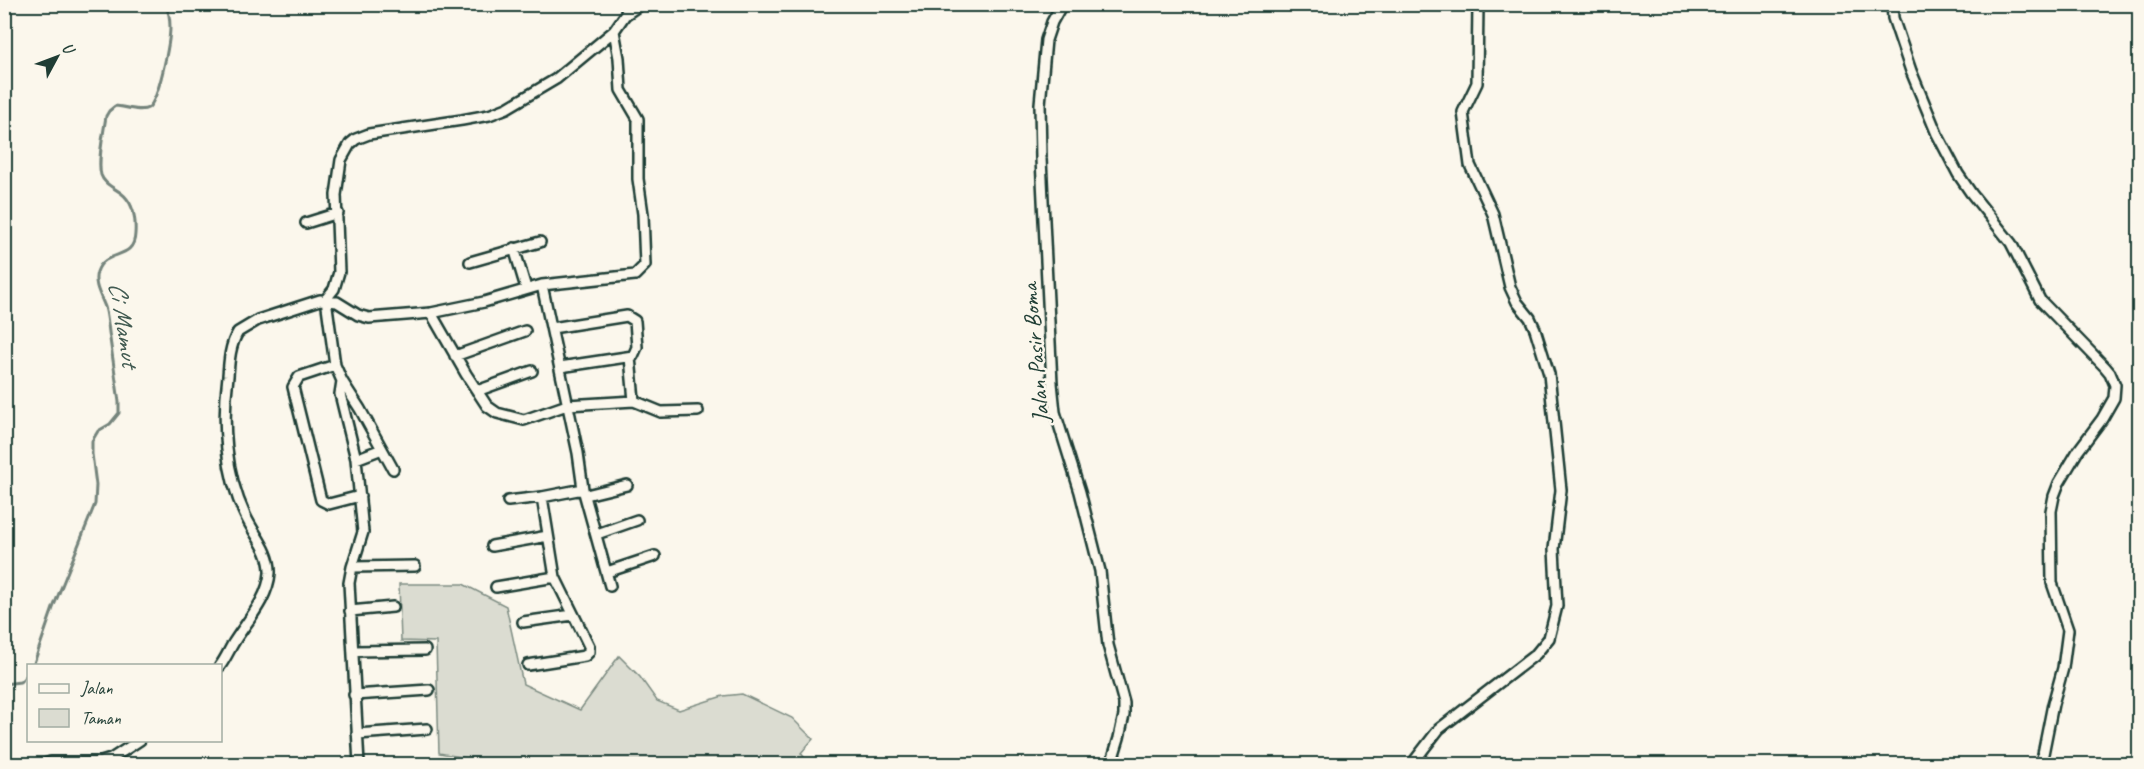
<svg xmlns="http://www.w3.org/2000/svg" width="2144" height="769" font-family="Caveat,sans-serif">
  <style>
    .green { fill: #dbdcd1; stroke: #7d8c82; stroke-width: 1.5 }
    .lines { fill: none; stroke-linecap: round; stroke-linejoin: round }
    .stream { stroke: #74847b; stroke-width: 3 }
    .street-casing { stroke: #1f3d34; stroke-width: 14 }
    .street { stroke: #fbf7ec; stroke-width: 9 }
    .labels { text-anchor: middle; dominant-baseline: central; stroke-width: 5; stroke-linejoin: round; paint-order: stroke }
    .street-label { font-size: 24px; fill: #1f3d34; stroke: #fbf7ec }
    .water-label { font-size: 26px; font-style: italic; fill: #425b52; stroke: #fbf7ec }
  </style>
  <rect width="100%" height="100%" fill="#fbf7ec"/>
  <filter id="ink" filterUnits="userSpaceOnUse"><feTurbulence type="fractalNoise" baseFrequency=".0167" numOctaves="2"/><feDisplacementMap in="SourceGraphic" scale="12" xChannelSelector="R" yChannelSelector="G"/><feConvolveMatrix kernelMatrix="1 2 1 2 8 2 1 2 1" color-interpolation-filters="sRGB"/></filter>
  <g filter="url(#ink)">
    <path class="green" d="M399 584H463L506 606 523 684 580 710 619 656 640 677 657 701 679 710 723 696 742 694 792 718 813 739 801 753 809 764H467L465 758 439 753 436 642 401 641Z"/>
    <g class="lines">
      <path class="stream" d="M33 666 53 608 95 504 96 485 92 454V441L98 431 110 424 119 413V402C116 381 113 360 110 339 108 328 108 317 105 307 101 296 93 284 97 272 105 248 134 262 135 234 136 219 133 202 121 193 113 187 104 184 101 175 97 161 104 131 106 116L109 111 115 106C124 106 140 113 148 108 159 101 170 41 170 27 170 20 169 11 165 4
        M4 684 20 682 28 674"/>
      <defs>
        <path id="street" d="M1062 4 1052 22 1046 40 1040 104 1041 159 1052 383 1055 412 1080 492 1100 571 1108 645 1124 703V715L1119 738 1111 764
          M1892 4 1893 18 1911 71 1937 134 1958 174 1971 193 2011 243 2040 300 2105 367 2110 373 2115 385 2114 398 2102 419 2078 451 2059 483 2054 496 2051 511 2052 583 2068 630 2063 668 2053 704 2041 764
          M625 15 641 4
          M306 223 338 213
          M514 248 526 288
          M470 262 540 242
          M542 285 578 453 583 489 610 586
          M431 313 466 374 487 406 497 413 524 420 567 405 634 401 661 412 698 411
          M552 328 627 316 635 321 637 347 633 356 560 367
          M455 356 525 331
          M630 357 634 401
          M335 365 299 377 293 387 321 500 329 504 360 496
          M342 381 340 394 356 459 363 532 352 567 349 583 359 764
          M477 391 532 371
          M356 459 382 449
          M393 469 360 409 342 381 335 365 326 299 334 289 339 272 336 195 341 160 350 144 356 139 369 134 462 120 489 115 507 108 556 79 614 31 625 15 629 4
          M586 495 627 485
          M508 501 542 497
          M597 534 637 520
          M492 546 548 536
          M352 567 415 566
          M607 572 655 556
          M496 587 555 577
          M350 611 393 607
          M523 622 573 615
          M354 651 425 650
          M528 665 585 656 589 652V646L555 577 542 497 583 489
          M220 666C226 658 229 650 234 642 247 621 268 599 270 573 271 551 254 535 245 515 225 473 222 422 228 376 229 361 230 345 238 332L258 320 320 300 337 302 358 315 369 318 431 313 484 302 542 285 635 275 645 265 643 214 638 179V119L621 90 619 58 614 31
          M354 695 429 690
          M357 734 427 729
          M45 764 51 762H101L111 759 140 740
          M1412 764 1439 729 1536 654 1549 638 1557 606 1554 549 1561 490 1549 374 1535 329 1530 318 1517 302 1510 287 1493 214 1470 165 1463 112 1477 83 1478 4"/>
      </defs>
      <use href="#street" class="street-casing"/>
      <use href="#street" class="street"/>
    </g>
  </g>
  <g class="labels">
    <g class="street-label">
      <text transform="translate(1035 353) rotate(-95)">Jalan Pasir Boma</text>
    </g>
    <g class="water-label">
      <text transform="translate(124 324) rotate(81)">Ci Mamut</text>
    </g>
  </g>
  <rect width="2144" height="769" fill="none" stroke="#fbf7ec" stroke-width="24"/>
  <rect x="12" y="12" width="2120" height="745" fill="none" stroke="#1f3d34" stroke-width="2" filter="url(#ink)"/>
  <rect x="27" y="664" width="195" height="78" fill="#fbf7ec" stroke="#a3ada2" stroke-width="1.5"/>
  <rect x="39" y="684" width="30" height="9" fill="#fbf7ec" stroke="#a3ada2" stroke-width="1.5"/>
  <text x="81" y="694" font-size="18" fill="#1f3d34">Jalan</text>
  <rect x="39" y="709" width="30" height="18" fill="#dbdcd1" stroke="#a3ada2" stroke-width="1.5"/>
  <text x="81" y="724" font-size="18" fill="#1f3d34">Taman</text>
  <g transform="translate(57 57) rotate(49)" stroke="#fbf7ec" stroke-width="4.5" paint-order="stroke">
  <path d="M0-4.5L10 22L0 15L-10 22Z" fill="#1f3d34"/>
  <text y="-9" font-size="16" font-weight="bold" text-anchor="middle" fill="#1f3d34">U</text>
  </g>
</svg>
